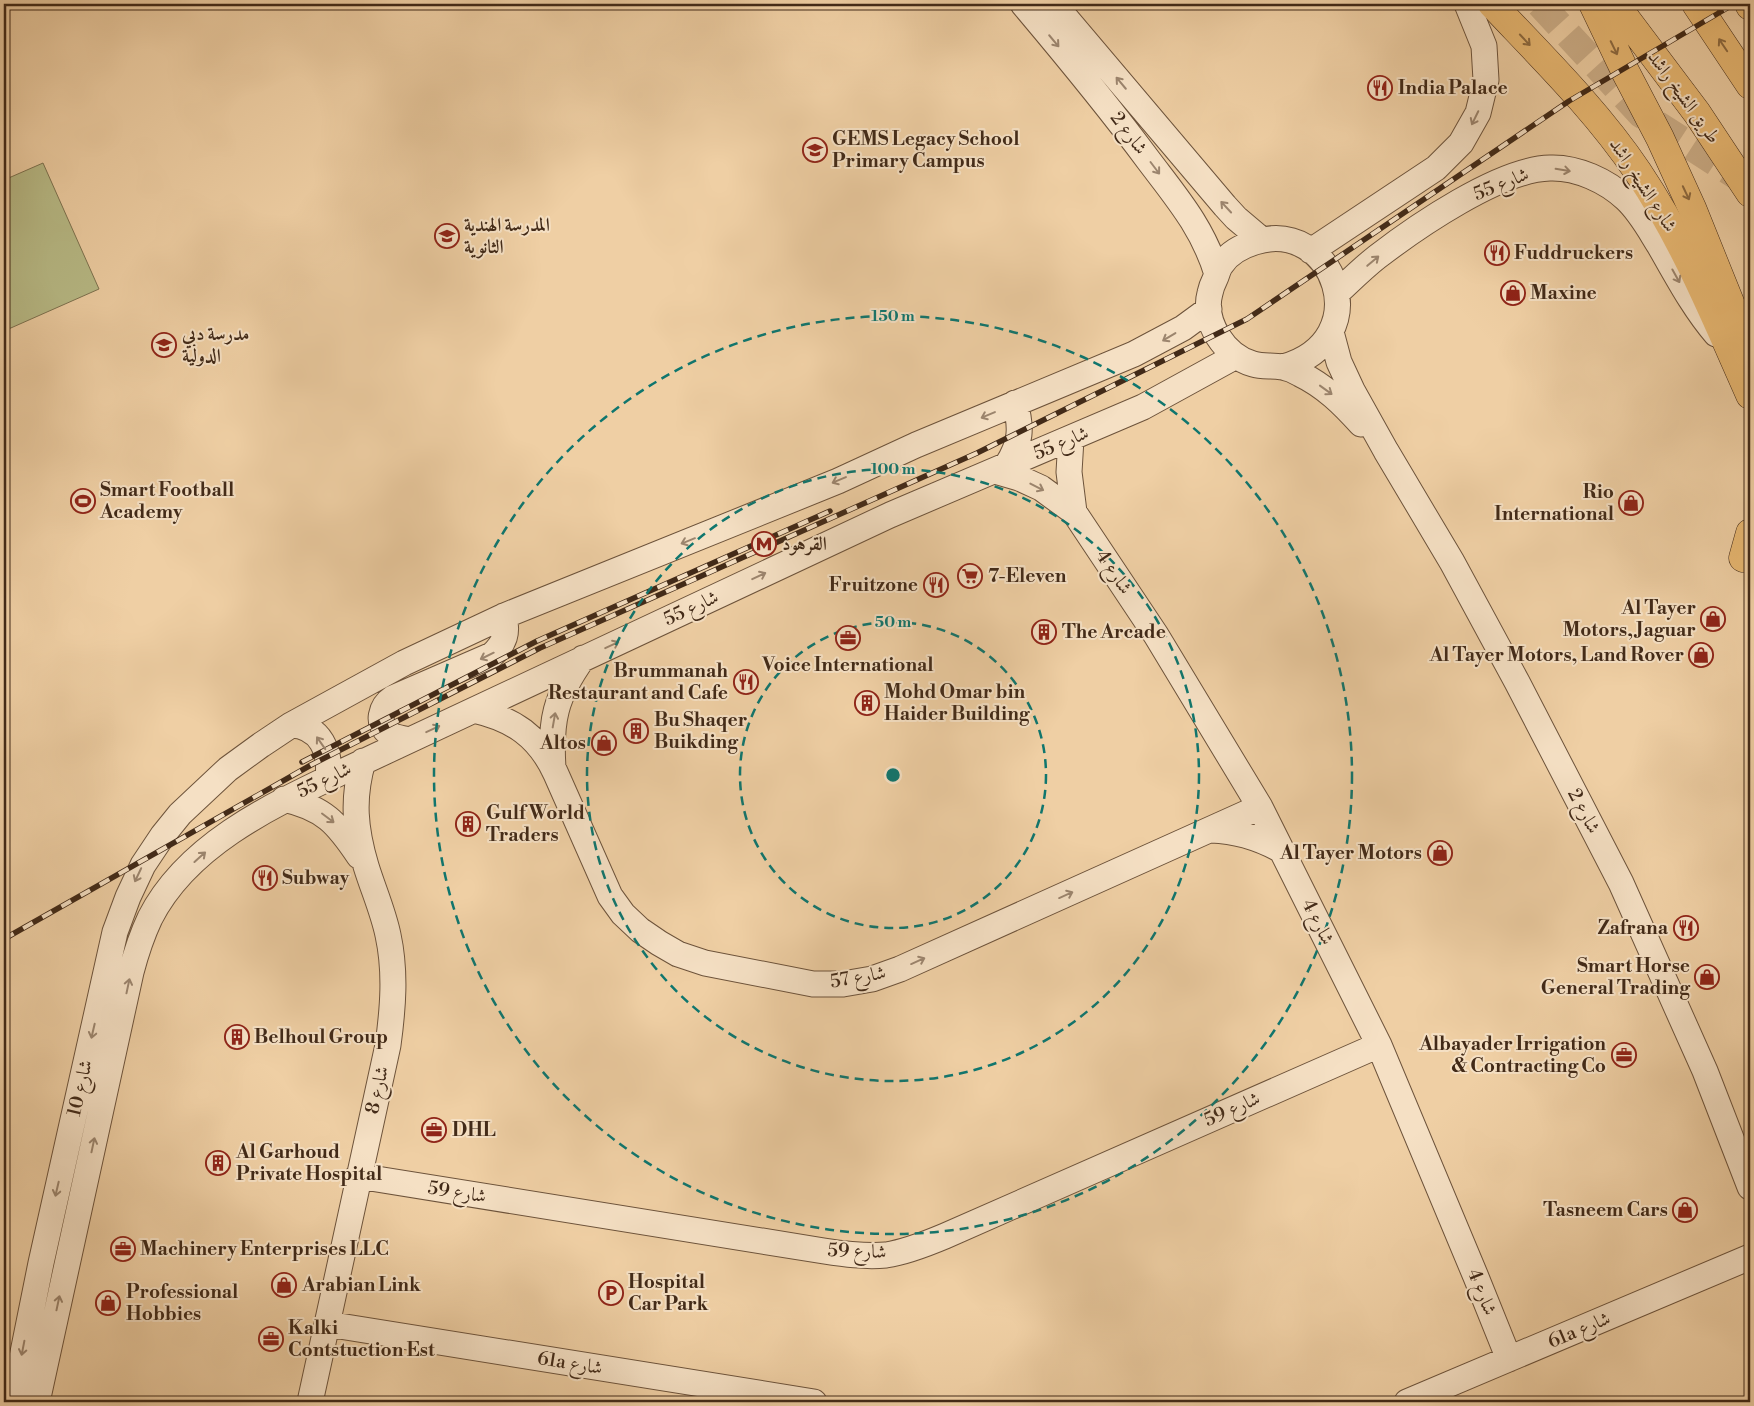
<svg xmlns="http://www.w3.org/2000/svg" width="1754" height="1406" font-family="'Libre Bodoni',Amiri,serif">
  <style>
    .green { fill: #b8bb87; stroke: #7d7250 }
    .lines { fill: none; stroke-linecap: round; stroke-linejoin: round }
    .major-tunnel { stroke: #ccae88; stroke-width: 28; stroke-dasharray: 28 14; stroke-linecap: butt }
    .minor-casing { stroke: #6d533b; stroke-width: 27 }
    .major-casing { stroke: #422a18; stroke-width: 29 }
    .highway-casing { stroke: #422a18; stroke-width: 29 }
    .minor { stroke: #f5e0c4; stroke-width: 25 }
    .major { stroke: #e8b872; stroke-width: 28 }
    .highway { stroke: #e8b872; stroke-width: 28 }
    .rail-casing { stroke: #422a18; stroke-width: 5.5 }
    .rail { stroke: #f5e0c4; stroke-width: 4; stroke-dasharray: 11; stroke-linecap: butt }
    .oneway { stroke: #8d6a40 }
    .oneway2 { stroke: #9c856e }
    .ring { fill: none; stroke: #0f766e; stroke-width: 2.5; stroke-dasharray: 9 6 }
    .labels { text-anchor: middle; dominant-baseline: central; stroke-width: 4; stroke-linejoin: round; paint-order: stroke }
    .poi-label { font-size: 19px; font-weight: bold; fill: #422a18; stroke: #f5e0c4; text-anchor: start }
    .street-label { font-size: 19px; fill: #422a18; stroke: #f5e0c4 }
    .centre { fill: #0f766e; stroke: #f5e0c4; stroke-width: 2.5 }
    .ring-label { font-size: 15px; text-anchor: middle; font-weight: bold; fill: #0f766e; stroke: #f5e0c4; stroke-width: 4; stroke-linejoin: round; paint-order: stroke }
  </style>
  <rect width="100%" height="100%" fill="#efcfa4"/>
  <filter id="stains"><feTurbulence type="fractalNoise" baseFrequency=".004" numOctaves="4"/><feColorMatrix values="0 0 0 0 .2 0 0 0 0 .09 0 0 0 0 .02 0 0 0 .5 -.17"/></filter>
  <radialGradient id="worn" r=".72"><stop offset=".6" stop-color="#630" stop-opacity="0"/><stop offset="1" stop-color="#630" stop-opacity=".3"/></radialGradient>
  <path class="green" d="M43 163 99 289 4 331V180Z"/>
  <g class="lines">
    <path class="major-tunnel" d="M1540 4 1641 114 1743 180"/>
    <defs>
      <path id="minor" d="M1023 4C1066 55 1109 107 1149 161 1177 198 1203 228 1217 274
        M1054 4 1225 206 1236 218 1262 240
        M1311 251 1436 168 1461 143 1478 113 1486 80 1484 46 1467 4
        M1337 293C1350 281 1363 268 1377 257 1416 227 1500 169 1550 168 1577 167 1607 181 1626 199 1640 212 1649 229 1659 245 1677 276 1693 307 1716 334
        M1331 332 1339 362 1352 390 1386 451 1452 562 1517 682 1621 883 1705 1071 1750 1187
        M1283 367C1379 340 1334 217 1255 242 1242 246 1228 254 1221 265 1218 269 1217 275 1215 279 1213 283 1211 288 1210 293 1202 322 1225 356 1253 364 1263 367 1272 365 1282 367 1288 368 1295 371 1300 374 1325 386 1343 404 1361 424
        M1071 439 1069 472 1074 512
        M1007 465C1021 443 1022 428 1015 403
        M995 471 1019 478 1041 488 1074 512 1156 635 1260 807 1379 1045 1476 1277 1509 1359
        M474 710C513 719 539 736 556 774L610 896 623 914 640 930 659 943 678 954 705 963 813 984H843L872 979 900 969 1260 807
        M291 725C321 726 331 752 328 778
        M409 740C403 738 395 738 390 734 375 724 381 706 393 698L492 655C505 643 508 633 504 616
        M553 768C550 721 555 697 583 658
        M284 799C324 808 337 823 359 856
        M1211 830C1237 831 1258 837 1281 850
        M358 1176 824 1251C844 1254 865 1257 886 1255 906 1252 926 1244 945 1236L1379 1045
        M327 1324 814 1402
        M13 1402 41 1263 115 932 128 897 143 865 163 835 180 814 228 769 261 745 291 725 404 663 504 616 838 481 916 445 1134 354 1183 328 1209 309
        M37 1402 131 972C136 953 142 935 150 918 188 843 275 804 346 770L890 515 1143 407 1236 356
        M310 1402 388 1045C393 1008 396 972 388 935 383 911 373 889 366 866 355 829 352 799 363 761
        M1407 1402 1750 1257"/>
      <path id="major" d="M1492 4C1543 58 1597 111 1638 172 1685 242 1716 319 1750 395
        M1743 558 1750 533"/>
      <path id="highway" d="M1593 4 1625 71 1660 138 1692 208 1750 352
        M1615 4 1697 113 1750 193
        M1696 4 1750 85
        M1749 4 1750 6"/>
    </defs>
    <use href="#minor" class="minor-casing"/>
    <use href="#major" class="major-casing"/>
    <use href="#highway" class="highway-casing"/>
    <use href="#minor" class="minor"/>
    <use href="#major" class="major"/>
    <use href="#highway" class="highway"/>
    <defs>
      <path id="rail" d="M302 762 537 641 830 511
        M4 939 311 765 540 648 977 453 1247 319 1569 101 1734 4"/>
    </defs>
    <use href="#rail" class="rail-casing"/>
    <use href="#rail" class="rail"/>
  </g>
  <defs><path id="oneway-shaft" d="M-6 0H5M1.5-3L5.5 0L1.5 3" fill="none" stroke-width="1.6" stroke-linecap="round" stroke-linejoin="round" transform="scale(1.25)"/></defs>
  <g class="oneway">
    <use href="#oneway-shaft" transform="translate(1525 40) rotate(47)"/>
    <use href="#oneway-shaft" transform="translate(1723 45) rotate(-124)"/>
    <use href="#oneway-shaft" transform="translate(1614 48) rotate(64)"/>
    <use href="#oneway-shaft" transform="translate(1686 193) rotate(65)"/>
  </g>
  <g class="oneway2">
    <use href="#oneway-shaft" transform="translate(1054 41) rotate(50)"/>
    <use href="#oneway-shaft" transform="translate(1121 83) rotate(-130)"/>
    <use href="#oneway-shaft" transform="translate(1475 118) rotate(116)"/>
    <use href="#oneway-shaft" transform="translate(1155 168) rotate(53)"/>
    <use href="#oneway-shaft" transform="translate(1563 170) rotate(9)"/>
    <use href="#oneway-shaft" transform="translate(1226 207) rotate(-133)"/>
    <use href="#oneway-shaft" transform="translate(1373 261) rotate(-40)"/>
    <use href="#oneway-shaft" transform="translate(1676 276) rotate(61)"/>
    <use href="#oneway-shaft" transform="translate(1169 337) rotate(149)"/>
    <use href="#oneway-shaft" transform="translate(1326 390) rotate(36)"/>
    <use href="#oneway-shaft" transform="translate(988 415) rotate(157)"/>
    <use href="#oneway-shaft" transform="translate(839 480) rotate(157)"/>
    <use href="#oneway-shaft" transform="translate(1037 487) rotate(27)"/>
    <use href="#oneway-shaft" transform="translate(688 541) rotate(158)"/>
    <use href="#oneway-shaft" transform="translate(759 576) rotate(-25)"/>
    <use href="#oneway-shaft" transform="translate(612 645) rotate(-25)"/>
    <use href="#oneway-shaft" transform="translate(487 656) rotate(154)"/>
    <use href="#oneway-shaft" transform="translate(554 720) rotate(-80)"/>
    <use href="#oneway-shaft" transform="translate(433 729) rotate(-25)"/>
    <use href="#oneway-shaft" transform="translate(321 743) rotate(-125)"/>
    <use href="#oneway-shaft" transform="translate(328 818) rotate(37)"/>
    <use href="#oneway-shaft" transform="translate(200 857) rotate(-42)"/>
    <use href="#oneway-shaft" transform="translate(138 875) rotate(115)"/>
    <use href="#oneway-shaft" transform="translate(1066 895) rotate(-24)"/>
    <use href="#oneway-shaft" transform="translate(918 961) rotate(-24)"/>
    <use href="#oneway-shaft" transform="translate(128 986) rotate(-78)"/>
    <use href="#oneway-shaft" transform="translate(93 1031) rotate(103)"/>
    <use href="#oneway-shaft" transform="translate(93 1145) rotate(-78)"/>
    <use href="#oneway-shaft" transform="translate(57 1189) rotate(103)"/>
    <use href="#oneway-shaft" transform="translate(58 1303) rotate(-78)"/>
    <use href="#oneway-shaft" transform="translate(23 1348) rotate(101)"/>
  </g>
  <g class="ring">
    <circle cx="893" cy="775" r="153"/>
    <circle cx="893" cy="775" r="306"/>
    <circle cx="893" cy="775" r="459"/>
  </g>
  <defs>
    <symbol id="restaurant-ring" viewBox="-11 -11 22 22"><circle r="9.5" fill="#f5e0c4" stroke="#8f2418" stroke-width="1.5"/><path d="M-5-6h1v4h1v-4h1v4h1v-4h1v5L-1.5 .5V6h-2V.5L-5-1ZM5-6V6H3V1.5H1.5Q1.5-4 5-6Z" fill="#8f2418"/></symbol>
    <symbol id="university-ring" viewBox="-11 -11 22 22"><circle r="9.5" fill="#f5e0c4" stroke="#8f2418" stroke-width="1.5"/><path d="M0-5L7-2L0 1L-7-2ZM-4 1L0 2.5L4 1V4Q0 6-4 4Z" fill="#8f2418"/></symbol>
    <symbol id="school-ring" viewBox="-11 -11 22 22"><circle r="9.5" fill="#f5e0c4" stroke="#8f2418" stroke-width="1.5"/><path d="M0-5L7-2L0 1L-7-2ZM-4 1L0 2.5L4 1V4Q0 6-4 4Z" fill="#8f2418"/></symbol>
    <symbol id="shop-ring" viewBox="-11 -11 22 22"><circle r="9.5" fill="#f5e0c4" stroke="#8f2418" stroke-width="1.5"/><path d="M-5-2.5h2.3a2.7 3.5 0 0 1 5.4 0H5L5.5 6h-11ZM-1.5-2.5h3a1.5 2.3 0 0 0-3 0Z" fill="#8f2418"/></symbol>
    <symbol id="stadium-ring" viewBox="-11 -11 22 22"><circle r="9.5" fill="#f5e0c4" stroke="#8f2418" stroke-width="1.5"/><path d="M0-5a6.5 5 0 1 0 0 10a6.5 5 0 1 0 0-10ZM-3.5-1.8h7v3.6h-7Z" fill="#8f2418"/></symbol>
    <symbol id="metro-ring" viewBox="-11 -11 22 22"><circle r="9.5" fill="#f5e0c4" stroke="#8f2418" stroke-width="1.5"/><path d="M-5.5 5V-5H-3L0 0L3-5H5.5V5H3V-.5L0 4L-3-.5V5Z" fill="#8f2418"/></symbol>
    <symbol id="supermarket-ring" viewBox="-11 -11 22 22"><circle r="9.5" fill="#f5e0c4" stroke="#8f2418" stroke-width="1.5"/><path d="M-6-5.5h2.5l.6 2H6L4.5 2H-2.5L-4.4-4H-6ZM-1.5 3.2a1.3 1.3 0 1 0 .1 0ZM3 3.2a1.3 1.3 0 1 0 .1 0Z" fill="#8f2418"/></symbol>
    <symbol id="building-ring" viewBox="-11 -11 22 22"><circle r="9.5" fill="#f5e0c4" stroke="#8f2418" stroke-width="1.5"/><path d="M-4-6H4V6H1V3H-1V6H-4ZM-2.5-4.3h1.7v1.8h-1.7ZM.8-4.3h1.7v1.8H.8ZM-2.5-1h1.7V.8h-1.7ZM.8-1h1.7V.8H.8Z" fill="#8f2418"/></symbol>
    <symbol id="office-ring" viewBox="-11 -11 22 22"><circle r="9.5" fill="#f5e0c4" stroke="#8f2418" stroke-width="1.5"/><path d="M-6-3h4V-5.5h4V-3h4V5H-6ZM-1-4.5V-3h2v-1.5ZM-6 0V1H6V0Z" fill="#8f2418"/></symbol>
    <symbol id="parking-ring" viewBox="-11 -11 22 22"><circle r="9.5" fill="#f5e0c4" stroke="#8f2418" stroke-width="1.5"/><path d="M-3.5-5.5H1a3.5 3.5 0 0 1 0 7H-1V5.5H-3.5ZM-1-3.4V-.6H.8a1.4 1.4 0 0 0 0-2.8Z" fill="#8f2418"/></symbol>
  </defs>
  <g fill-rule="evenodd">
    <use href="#restaurant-ring" x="1366" y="74" width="28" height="28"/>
    <use href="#university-ring" x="801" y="136" width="28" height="28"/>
    <use href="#school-ring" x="433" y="222" width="28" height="28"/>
    <use href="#restaurant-ring" x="1483" y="239" width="28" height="28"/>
    <use href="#shop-ring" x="1499" y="279" width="28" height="28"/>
    <use href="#school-ring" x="150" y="331" width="28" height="28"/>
    <use href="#stadium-ring" x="69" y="487" width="28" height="28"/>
    <use href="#shop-ring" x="1617" y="489" width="28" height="28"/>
    <use href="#metro-ring" x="750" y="530" width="28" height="28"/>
    <use href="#supermarket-ring" x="956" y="562" width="28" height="28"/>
    <use href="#restaurant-ring" x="922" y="571" width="28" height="28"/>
    <use href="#shop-ring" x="1699" y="605" width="28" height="28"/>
    <use href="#building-ring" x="1030" y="618" width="28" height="28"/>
    <use href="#office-ring" x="834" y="624" width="28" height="28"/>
    <use href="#shop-ring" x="1687" y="641" width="28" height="28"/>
    <use href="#restaurant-ring" x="732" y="668" width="28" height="28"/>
    <use href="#building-ring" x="853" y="689" width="28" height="28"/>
    <use href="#building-ring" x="622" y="717" width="28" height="28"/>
    <use href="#shop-ring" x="590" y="729" width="28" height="28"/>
    <use href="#building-ring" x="454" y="810" width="28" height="28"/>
    <use href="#shop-ring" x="1426" y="839" width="28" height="28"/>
    <use href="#restaurant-ring" x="251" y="864" width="28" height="28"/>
    <use href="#restaurant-ring" x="1672" y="914" width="28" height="28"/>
    <use href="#shop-ring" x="1693" y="963" width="28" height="28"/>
    <use href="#building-ring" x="223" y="1023" width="28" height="28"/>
    <use href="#office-ring" x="1610" y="1041" width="28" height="28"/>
    <use href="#office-ring" x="420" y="1116" width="28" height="28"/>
    <use href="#building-ring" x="204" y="1149" width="28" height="28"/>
    <use href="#shop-ring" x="1671" y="1196" width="28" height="28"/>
    <use href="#office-ring" x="109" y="1235" width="28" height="28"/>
    <use href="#shop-ring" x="270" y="1271" width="28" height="28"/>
    <use href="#parking-ring" x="597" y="1279" width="28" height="28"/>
    <use href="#shop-ring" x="94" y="1289" width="28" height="28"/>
    <use href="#office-ring" x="257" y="1325" width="28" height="28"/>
  </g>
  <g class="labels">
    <g class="poi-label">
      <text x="1398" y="88">India Palace</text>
      <text x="832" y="139">GEMS Legacy School<tspan x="832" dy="22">Primary Campus</tspan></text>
      <text x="464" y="225">المدرسة الهندية<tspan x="464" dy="22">الثانوية</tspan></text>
      <text x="1514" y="253">Fuddruckers</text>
      <text x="1530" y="293">Maxine</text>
      <text x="182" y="334">مدرسة دبي<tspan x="182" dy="22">الدولية</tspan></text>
      <text x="100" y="490">Smart Football<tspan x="100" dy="22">Academy</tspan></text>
      <text x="1614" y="492" text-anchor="end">Rio<tspan x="1614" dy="22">International</tspan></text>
      <text x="782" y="544">القرهود</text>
      <text x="988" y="576">7-Eleven</text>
      <text x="918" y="585" text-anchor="end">Fruitzone</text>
      <text x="1696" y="608" text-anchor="end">Al Tayer<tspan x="1696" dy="22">Motors, Jaguar</tspan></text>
      <text x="1062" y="632">The Arcade</text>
      <text x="1684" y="655" text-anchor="end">Al Tayer Motors, Land Rover</text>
      <text x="848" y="665" text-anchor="middle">Voice International</text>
      <text x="728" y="671" text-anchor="end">Brummanah<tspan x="728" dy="22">Restaurant and Cafe</tspan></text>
      <text x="884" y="692">Mohd Omar bin<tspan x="884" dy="22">Haider Building</tspan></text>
      <text x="654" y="720">Bu Shaqer<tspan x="654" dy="22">Buikding</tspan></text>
      <text x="586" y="743" text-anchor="end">Altos</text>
      <text x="486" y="813">Gulf World<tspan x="486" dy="22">Traders</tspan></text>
      <text x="1422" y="853" text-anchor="end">Al Tayer Motors</text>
      <text x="282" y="878">Subway</text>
      <text x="1668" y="928" text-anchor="end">Zafrana</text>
      <text x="1690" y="966" text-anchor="end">Smart Horse<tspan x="1690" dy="22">General Trading</tspan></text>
      <text x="254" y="1037">Belhoul Group</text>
      <text x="1606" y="1044" text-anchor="end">Albayader Irrigation<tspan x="1606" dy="22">&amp; Contracting Co</tspan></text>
      <text x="452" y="1130">DHL</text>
      <text x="236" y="1152">Al Garhoud<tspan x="236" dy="22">Private Hospital</tspan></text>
      <text x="1668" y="1210" text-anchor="end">Tasneem Cars</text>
      <text x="140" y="1249">Machinery Enterprises LLC</text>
      <text x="628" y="1282">Hospital<tspan x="628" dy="22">Car Park</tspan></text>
      <text x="302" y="1285">Arabian Link</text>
      <text x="126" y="1292">Professional<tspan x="126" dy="22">Hobbies</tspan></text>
      <text x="288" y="1328">Kalki<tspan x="288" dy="22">Contstuction Est</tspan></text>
    </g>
    <g class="street-label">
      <text transform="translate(1684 97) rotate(54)">طريق الشيخ راشد</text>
      <text transform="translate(1129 133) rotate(53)">شارع 2</text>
      <text transform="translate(1501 184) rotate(-22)">شارع 55</text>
      <text transform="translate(1643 185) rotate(57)">شارع الشيخ راشد</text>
      <text transform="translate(1061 443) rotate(-23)">شارع 55</text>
      <text transform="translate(1114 572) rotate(56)">شارع 4</text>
      <text transform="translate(691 608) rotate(-25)">شارع 55</text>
      <text transform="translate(324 780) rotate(-26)">شارع 55</text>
      <text transform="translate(1584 811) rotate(62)">شارع 2</text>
      <text transform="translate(1318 922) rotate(63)">شارع 4</text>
      <text transform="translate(858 977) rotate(-10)">شارع 57</text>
      <text transform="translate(80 1088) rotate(-77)">شارع 10</text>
      <text transform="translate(377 1090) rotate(-77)">شارع 8</text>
      <text transform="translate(1232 1109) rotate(-24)">شارع 59</text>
      <text transform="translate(457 1192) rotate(9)">شارع 59</text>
      <text transform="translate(857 1251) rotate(2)">شارع 59</text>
      <text transform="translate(1482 1292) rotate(68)">شارع 4</text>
      <text transform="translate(1579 1330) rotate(-23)">61a شارع</text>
      <text transform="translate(570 1363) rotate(9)">61a شارع</text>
    </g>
  </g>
  <circle cx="893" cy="775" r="8" class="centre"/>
  <g class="ring-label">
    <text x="893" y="321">150 m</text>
    <text x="893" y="474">100 m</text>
    <text x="893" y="627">50 m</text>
  </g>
  <rect width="1754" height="1406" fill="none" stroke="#efcfa4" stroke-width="20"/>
  <rect x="5" y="5" width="1744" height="1396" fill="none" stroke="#422a18" stroke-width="2.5"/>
  <rect x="10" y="10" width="1734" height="1386" fill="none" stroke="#422a18"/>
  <rect width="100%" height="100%" filter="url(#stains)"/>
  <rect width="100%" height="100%" fill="url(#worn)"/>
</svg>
